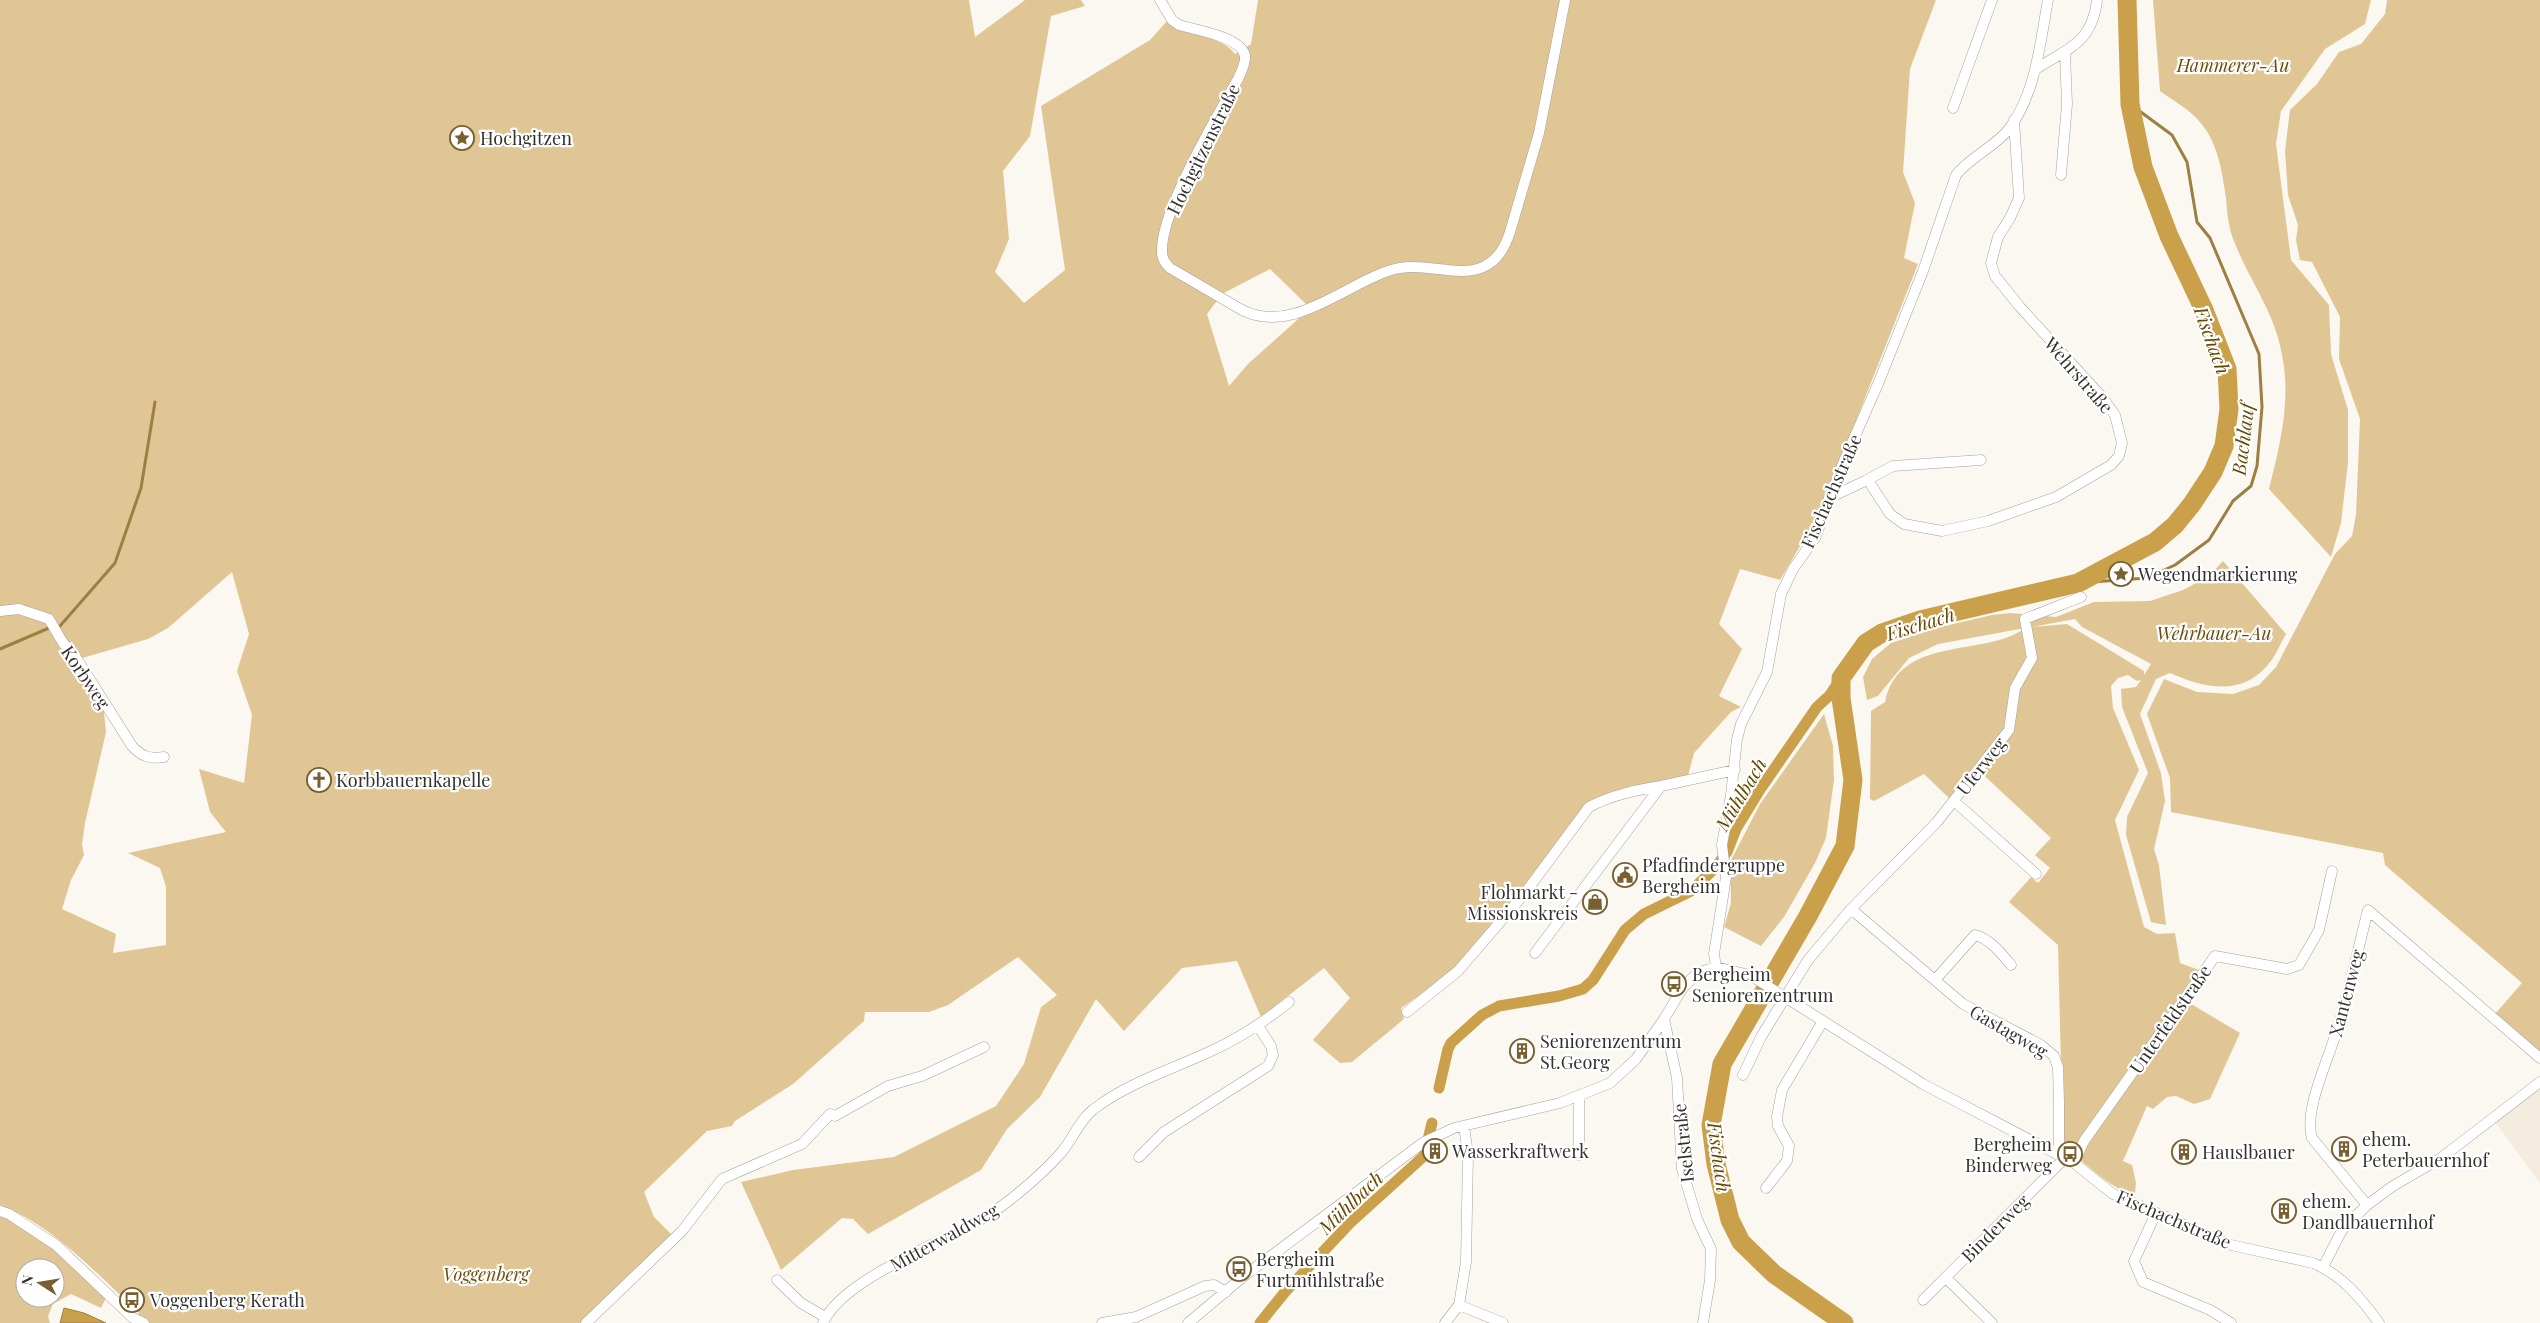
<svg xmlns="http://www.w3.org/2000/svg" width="2540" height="1323" font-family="'Playfair Display',serif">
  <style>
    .built { fill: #f4ecdf }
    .green { fill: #e1c695; fill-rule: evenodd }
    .water { fill: #cba04b; stroke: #9d7f43 }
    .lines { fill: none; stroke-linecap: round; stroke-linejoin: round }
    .stream { stroke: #9d7f43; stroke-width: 3 }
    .canal { stroke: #cba04b; stroke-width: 11 }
    .river { stroke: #cba04b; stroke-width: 19 }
    .street-casing { stroke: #a5a19b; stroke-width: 11 }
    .street { stroke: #fff; stroke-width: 10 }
    .labels { text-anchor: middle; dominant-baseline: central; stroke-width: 4.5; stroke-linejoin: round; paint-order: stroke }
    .park-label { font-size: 18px; font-style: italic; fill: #6c4f0c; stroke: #fff }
    .poi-label { font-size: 18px; fill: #33322f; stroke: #fff; text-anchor: start }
    .street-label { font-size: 18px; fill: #33322f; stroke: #fff }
    .water-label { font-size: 19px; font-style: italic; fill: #664901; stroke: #fff }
  </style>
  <rect width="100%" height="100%" fill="#fbf8f1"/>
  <path class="built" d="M2540 1088V1183L2495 1122Z"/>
  <path class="green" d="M0 0H969L975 37 1025 0H1081L1085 6 1051 16 1030 136 1003 171 1009 239 995 272 1024 303 1065 270 1041 106 1150 40 1167 21C1186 39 1220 33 1235 54L1251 44 1258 0H1563L1533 145 1505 238C1484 289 1436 256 1395 265 1365 272 1335 292 1308 306L1270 269 1222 294 1207 314 1229 386 1248 364 1306 312 1355 287 1388 272 1405 268 1477 272 1489 266 1502 254 1514 226 1540 134 1568 0H1936L1910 69 1903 172 1915 203 1904 258 1918 264 1819 514 1780 580 1740 569 1719 624 1742 649 1719 696 1741 707 1731 712 1694 753 1688 776 1606 794 1587 805 1568 826 1527 888 1456 970 1401 1008 1404 1019 1352 1062 1340 1063 1313 1040 1350 998 1324 968 1261 1017 1237 961 1182 968 1124 1031 1096 999 1040 1097 1007 1129 981 1170 868 1234 853 1219 842 1218 781 1270 741 1182 793 1170 894 1157 996 1106 1024 1064 1041 1007 1057 995 1018 957 948 1005 929 1012H865L864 1021 793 1084 735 1121 732 1126 707 1131 644 1192 654 1217 673 1236 587 1323H134L139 1313C96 1273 55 1227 0 1205ZM232 572 249 634 237 671 252 715 244 783 199 769 210 812 226 832 128 853 160 868 166 887V945L113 953 116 934 62 909 71 880 84 855 82 845 85 823 106 732 104 712 93 693 74 671 72 661 148 639 168 628Z
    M2153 0H2371L2365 24 2325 49 2281 111 2276 144 2291 260 2329 305 2331 354 2348 410V462L2341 523 2331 557 2269 489C2284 429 2296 379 2271 318 2259 290 2242 264 2232 236 2228 223 2227 212 2226 198 2222 171 2218 142 2199 121 2189 109 2172 100 2160 91Z
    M2387 0H2540V1052L2495 1014 2522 983 2385 865 2383 853 2171 812 2170 778 2147 714 2164 679 2197 692 2233 694 2259 685 2276 667 2335 554 2352 536 2356 515 2360 419 2339 359 2340 317 2312 262 2300 260 2296 240 2298 225 2288 195 2285 151 2290 110 2317 84 2339 52 2361 44 2385 14Z
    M2223 561 2286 634C2281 642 2277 653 2271 661 2244 697 2206 689 2170 673L2156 679 2140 714 2161 773 2165 801 2154 849 2159 865 2166 925 2151 922 2126 835 2127 817 2148 773 2122 707 2121 689 2136 687 2141 680 2137 681 2128 675 2118 678 2111 686 2113 708 2139 770 2115 820 2144 927 2157 934 2175 933 2180 963 2199 970 2181 998 2240 1033 2210 1099 2194 1104 2176 1096 2167 1097 2153 1109 2147 1106 2123 1161 2132 1165 2136 1183 2135 1194C2116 1194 2078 1157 2063 1145L2058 945 2009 902 2031 877 2038 883 2050 868 2035 855 2051 838 1975 767 1950 799 1924 774 1874 801 1870 799 1871 711 1885 702C1899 634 1985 658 2025 628L1938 644 1909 658 1878 696 1867 700 1863 677 1872 659 1891 643 1940 627 1992 615 2010 613 2056 617 2094 602 2150 601 2183 590 2209 576ZM2075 619 2082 627 2151 664 2144 675V671L2067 624 2032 627Z
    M1824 714 1833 746 1834 780 1826 838 1815 863 1784 917 1761 946 1724 927 1731 903 1730 862 1760 804Z
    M0 1216C42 1232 74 1269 106 1298L101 1308 71 1294 53 1304 48 1316 50 1323H0ZM25 1268H55V1298H25Z"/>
  <path class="water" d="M64 1308 84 1313 106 1323H60Z"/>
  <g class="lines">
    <path class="stream" d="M2078 583 2147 578 2175 565 2209 540 2233 501 2251 486 2257 466 2262 407 2259 354 2210 238 2197 222 2187 162 2172 135 2130 104
      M60 626 115 563 141 488 155 402
      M0 649 49 628"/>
    <path class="canal" d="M1439 1088 1448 1049 1451 1043 1482 1015 1499 1006 1559 996 1583 989 1593 980 1625 930 1644 914 1691 891 1715 868 1727 852 1736 829 1761 788 1817 707 1830 695 1841 678
      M1260 1323 1285 1292 1350 1223 1424 1156 1432 1123"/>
    <path class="river" d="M1844 1323 1774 1274 1741 1242 1730 1220 1716 1164 1711 1125 1722 1064 1808 916 1845 846 1853 780 1841 698V678L1866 643 1882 633 1920 620 2078 583 2155 542 2175 525 2192 504 2213 472 2224 446 2229 409 2227 369 2204 310 2169 236 2143 167 2130 104 2127 0"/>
    <defs>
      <path id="street" d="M1160 0 1172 20 1179 25C1196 30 1242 37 1245 56 1246 63 1241 72 1238 79 1217 117 1161 210 1162 251 1162 259 1165 263 1170 268L1242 310C1292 335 1343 286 1388 271 1421 259 1456 279 1483 267 1498 260 1505 247 1510 232L1539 133 1565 0
        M2036 69C2068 48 2092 44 2097 0
        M1953 108 1992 0
        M2061 175 2067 104 2065 54
        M1865 481 1893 466 1981 460
        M1829 498 1865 481 1869 482 1890 514 1904 524 1942 531 1988 521 2056 497 2111 465 2119 456 2122 443 2115 415 2102 397 2020 307 1995 276 1991 263 1998 237 2010 218 2019 198 2014 120
        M0 611 19 609 49 619 63 643 75 656 132 746C142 757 150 759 164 757
        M1954 801 2036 874
        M1851 909 1963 1004 2041 1045 2054 1056 2058 1067 2059 1103V1144L2056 1154
        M1535 953 1661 786 1735 770
        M1716 967 1714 954 1726 877 1722 845 1731 795 1737 739 1741 724 1767 672 1781 594 1793 569 1815 538 1844 461 1878 384 1923 271 1956 175C1971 156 1995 147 2009 129 2036 93 2040 43 2048 0
        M1935 980 1975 935C1990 939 2001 953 2011 965
        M1407 1012 1458 971 1525 893 1589 807C1612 795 1636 790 1661 786
        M1664 1019 1677 1078 1682 1169 1697 1219 1711 1249 1710 1280 1703 1323
        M1743 1075 1761 1037 1808 960 1851 909 1937 822 2009 730 2015 688 2032 658 2025 619 2081 597
        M1579 1096V1155
        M1139 1157 1164 1132 1268 1066 1273 1055 1271 1046 1258 1026
        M2074 1163 2084 1141 2215 956 2287 969 2299 965 2319 930 2332 871
        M1766 1188 1787 1161 1789 1146 1778 1126 1777 1117 1782 1090 1823 1021
        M2367 1205 2393 1186 2441 1158 2540 1082
        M0 1211 9 1214 56 1245 133 1318 144 1323
        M2156 1213 2134 1261 2143 1282 2210 1310 2231 1323
        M2323 1267 2342 1230 2367 1205 2312 1138C2304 1111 2326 1065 2334 1039 2348 997 2357 953 2368 910L2540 1058
        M1946 1278 1992 1323
        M777 1280 801 1303 825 1317
        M1923 1300 2065 1158
        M1459 1305 1503 1323
        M586 1323 682 1231 722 1179 802 1144 830 1114 835 1116 888 1086 922 1076 984 1047
        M823 1323C843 1278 943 1243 985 1217 1009 1203 1042 1174 1060 1154 1072 1141 1080 1119 1094 1109 1128 1083 1172 1069 1209 1052 1238 1039 1264 1022 1289 1002
        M1102 1323 1136 1317 1205 1286 1214 1285 1226 1292
        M1188 1323 1244 1276 1424 1142 1454 1128 1560 1103 1610 1083 1636 1059 1664 1019 1682 989 1697 973 1716 967 1750 975 1923 1084 2074 1163 2113 1194 2231 1245 2313 1263C2342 1275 2361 1298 2379 1323
        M1445 1323 1459 1305 1466 1262 1468 1154 1464 1126"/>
    </defs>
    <use href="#street" class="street-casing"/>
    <use href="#street" class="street"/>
  </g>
  <defs>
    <symbol id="sight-ring" viewBox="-11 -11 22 22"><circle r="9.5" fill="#fff" stroke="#786031" stroke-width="1.5"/><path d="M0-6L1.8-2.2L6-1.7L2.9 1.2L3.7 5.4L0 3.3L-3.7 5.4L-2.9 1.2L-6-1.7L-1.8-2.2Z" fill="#786031"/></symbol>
    <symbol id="church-ring" viewBox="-11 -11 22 22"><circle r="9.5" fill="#fff" stroke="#786031" stroke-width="1.5"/><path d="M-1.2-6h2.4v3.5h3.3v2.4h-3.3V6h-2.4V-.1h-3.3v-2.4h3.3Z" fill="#786031"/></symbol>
    <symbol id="civic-ring" viewBox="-11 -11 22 22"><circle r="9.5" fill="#fff" stroke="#786031" stroke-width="1.5"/><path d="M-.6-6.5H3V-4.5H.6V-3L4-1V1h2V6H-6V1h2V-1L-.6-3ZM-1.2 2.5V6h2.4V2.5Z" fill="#786031"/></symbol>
    <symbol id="shop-ring" viewBox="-11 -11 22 22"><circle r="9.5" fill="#fff" stroke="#786031" stroke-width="1.5"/><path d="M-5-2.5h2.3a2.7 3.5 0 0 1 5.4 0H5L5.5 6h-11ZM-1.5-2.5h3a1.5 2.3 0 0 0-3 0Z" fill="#786031"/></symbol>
    <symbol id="bus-ring" viewBox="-11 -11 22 22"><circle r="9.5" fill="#fff" stroke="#786031" stroke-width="1.5"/><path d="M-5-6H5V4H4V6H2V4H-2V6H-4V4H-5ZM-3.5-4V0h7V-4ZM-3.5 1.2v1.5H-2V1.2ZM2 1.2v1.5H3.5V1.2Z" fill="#786031"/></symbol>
    <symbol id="building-ring" viewBox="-11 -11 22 22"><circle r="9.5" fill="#fff" stroke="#786031" stroke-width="1.5"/><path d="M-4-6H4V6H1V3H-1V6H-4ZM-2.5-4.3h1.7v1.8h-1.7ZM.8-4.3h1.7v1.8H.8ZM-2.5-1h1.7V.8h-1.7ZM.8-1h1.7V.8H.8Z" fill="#786031"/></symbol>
  </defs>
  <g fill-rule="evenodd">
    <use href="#sight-ring" x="448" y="124" width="28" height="28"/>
    <use href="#sight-ring" x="2107" y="560" width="28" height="28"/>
    <use href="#church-ring" x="305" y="766" width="28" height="28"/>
    <use href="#civic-ring" x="1611" y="861" width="28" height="28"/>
    <use href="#shop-ring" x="1581" y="888" width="28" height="28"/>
    <use href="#bus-ring" x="1660" y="970" width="28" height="28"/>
    <use href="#building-ring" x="1508" y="1037" width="28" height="28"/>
    <use href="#building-ring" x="2330" y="1135" width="28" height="28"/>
    <use href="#building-ring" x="1421" y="1137" width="28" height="28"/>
    <use href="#building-ring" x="2170" y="1138" width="28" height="28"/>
    <use href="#bus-ring" x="2056" y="1140" width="28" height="28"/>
    <use href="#building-ring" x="2270" y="1197" width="28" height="28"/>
    <use href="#bus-ring" x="1225" y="1255" width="28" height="28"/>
    <use href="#bus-ring" x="118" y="1286" width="28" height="28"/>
  </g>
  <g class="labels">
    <g class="park-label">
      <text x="2233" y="65">Hammerer-Au</text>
      <text x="2214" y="633">Wehrbauer-Au</text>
      <text x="486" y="1274">Voggenberg</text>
    </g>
    <g class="poi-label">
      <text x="480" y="138">Hochgitzen</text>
      <text x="2138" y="574">Wegendmarkierung</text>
      <text x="336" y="780">Korbbauernkapelle</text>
      <text x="1642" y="865">Pfadfindergruppe<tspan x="1642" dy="21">Bergheim</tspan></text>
      <text x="1578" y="892" text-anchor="end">Flohmarkt -<tspan x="1578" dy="21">Missionskreis</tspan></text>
      <text x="1692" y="974">Bergheim<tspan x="1692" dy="21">Seniorenzentrum</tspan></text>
      <text x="1540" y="1041">Seniorenzentrum<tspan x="1540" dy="21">St.Georg</tspan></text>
      <text x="2362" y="1139">ehem.<tspan x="2362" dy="21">Peterbauernhof</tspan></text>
      <text x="2052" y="1144" text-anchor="end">Bergheim<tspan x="2052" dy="21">Binderweg</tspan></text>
      <text x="1452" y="1151">Wasserkraftwerk</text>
      <text x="2202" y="1152">Hauslbauer</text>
      <text x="2302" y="1201">ehem.<tspan x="2302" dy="21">Dandlbauernhof</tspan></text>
      <text x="1256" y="1259">Bergheim<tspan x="1256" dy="21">Furtmühlstraße</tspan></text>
      <text x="150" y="1300">Voggenberg Kerath</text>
    </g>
    <g class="street-label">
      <text transform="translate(1203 149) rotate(-64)">Hochgitzenstraße</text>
      <text transform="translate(2079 375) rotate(49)">Wehrstraße</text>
      <text transform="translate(1831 491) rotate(-66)">Fischachstraße</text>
      <text transform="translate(86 677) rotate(56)">Korbweg</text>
      <text transform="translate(1981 766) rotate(-52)">Uferweg</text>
      <text transform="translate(2346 993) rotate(-75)">Xantenweg</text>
      <text transform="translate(2170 1019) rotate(-55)">Unterfeldstraße</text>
      <text transform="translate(2009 1031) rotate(30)">Gastagweg</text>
      <text transform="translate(1683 1143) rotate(-96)">Iselstraße</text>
      <text transform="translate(2174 1219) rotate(23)">Fischachstraße</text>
      <text transform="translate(1995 1228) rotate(-45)">Binderweg</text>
      <text transform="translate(944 1237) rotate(-29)">Mitterwaldweg</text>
    </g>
    <g class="water-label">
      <text transform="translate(2213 340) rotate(70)">Fischach</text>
      <text transform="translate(2242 439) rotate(-83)">Bachlauf</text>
      <text transform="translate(1920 623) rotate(-17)">Fischach</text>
      <text transform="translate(1740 794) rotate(-59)">Mühlbach</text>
      <text transform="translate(1720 1157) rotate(82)">Fischach</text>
      <text transform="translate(1350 1202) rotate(-44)">Mühlbach</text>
    </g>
  </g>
  <g transform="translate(40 1283) rotate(282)"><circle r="24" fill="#ffffff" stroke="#adadac"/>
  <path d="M0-4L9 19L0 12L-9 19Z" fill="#786031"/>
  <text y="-8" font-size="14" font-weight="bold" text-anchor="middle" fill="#33322f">N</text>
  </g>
</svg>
